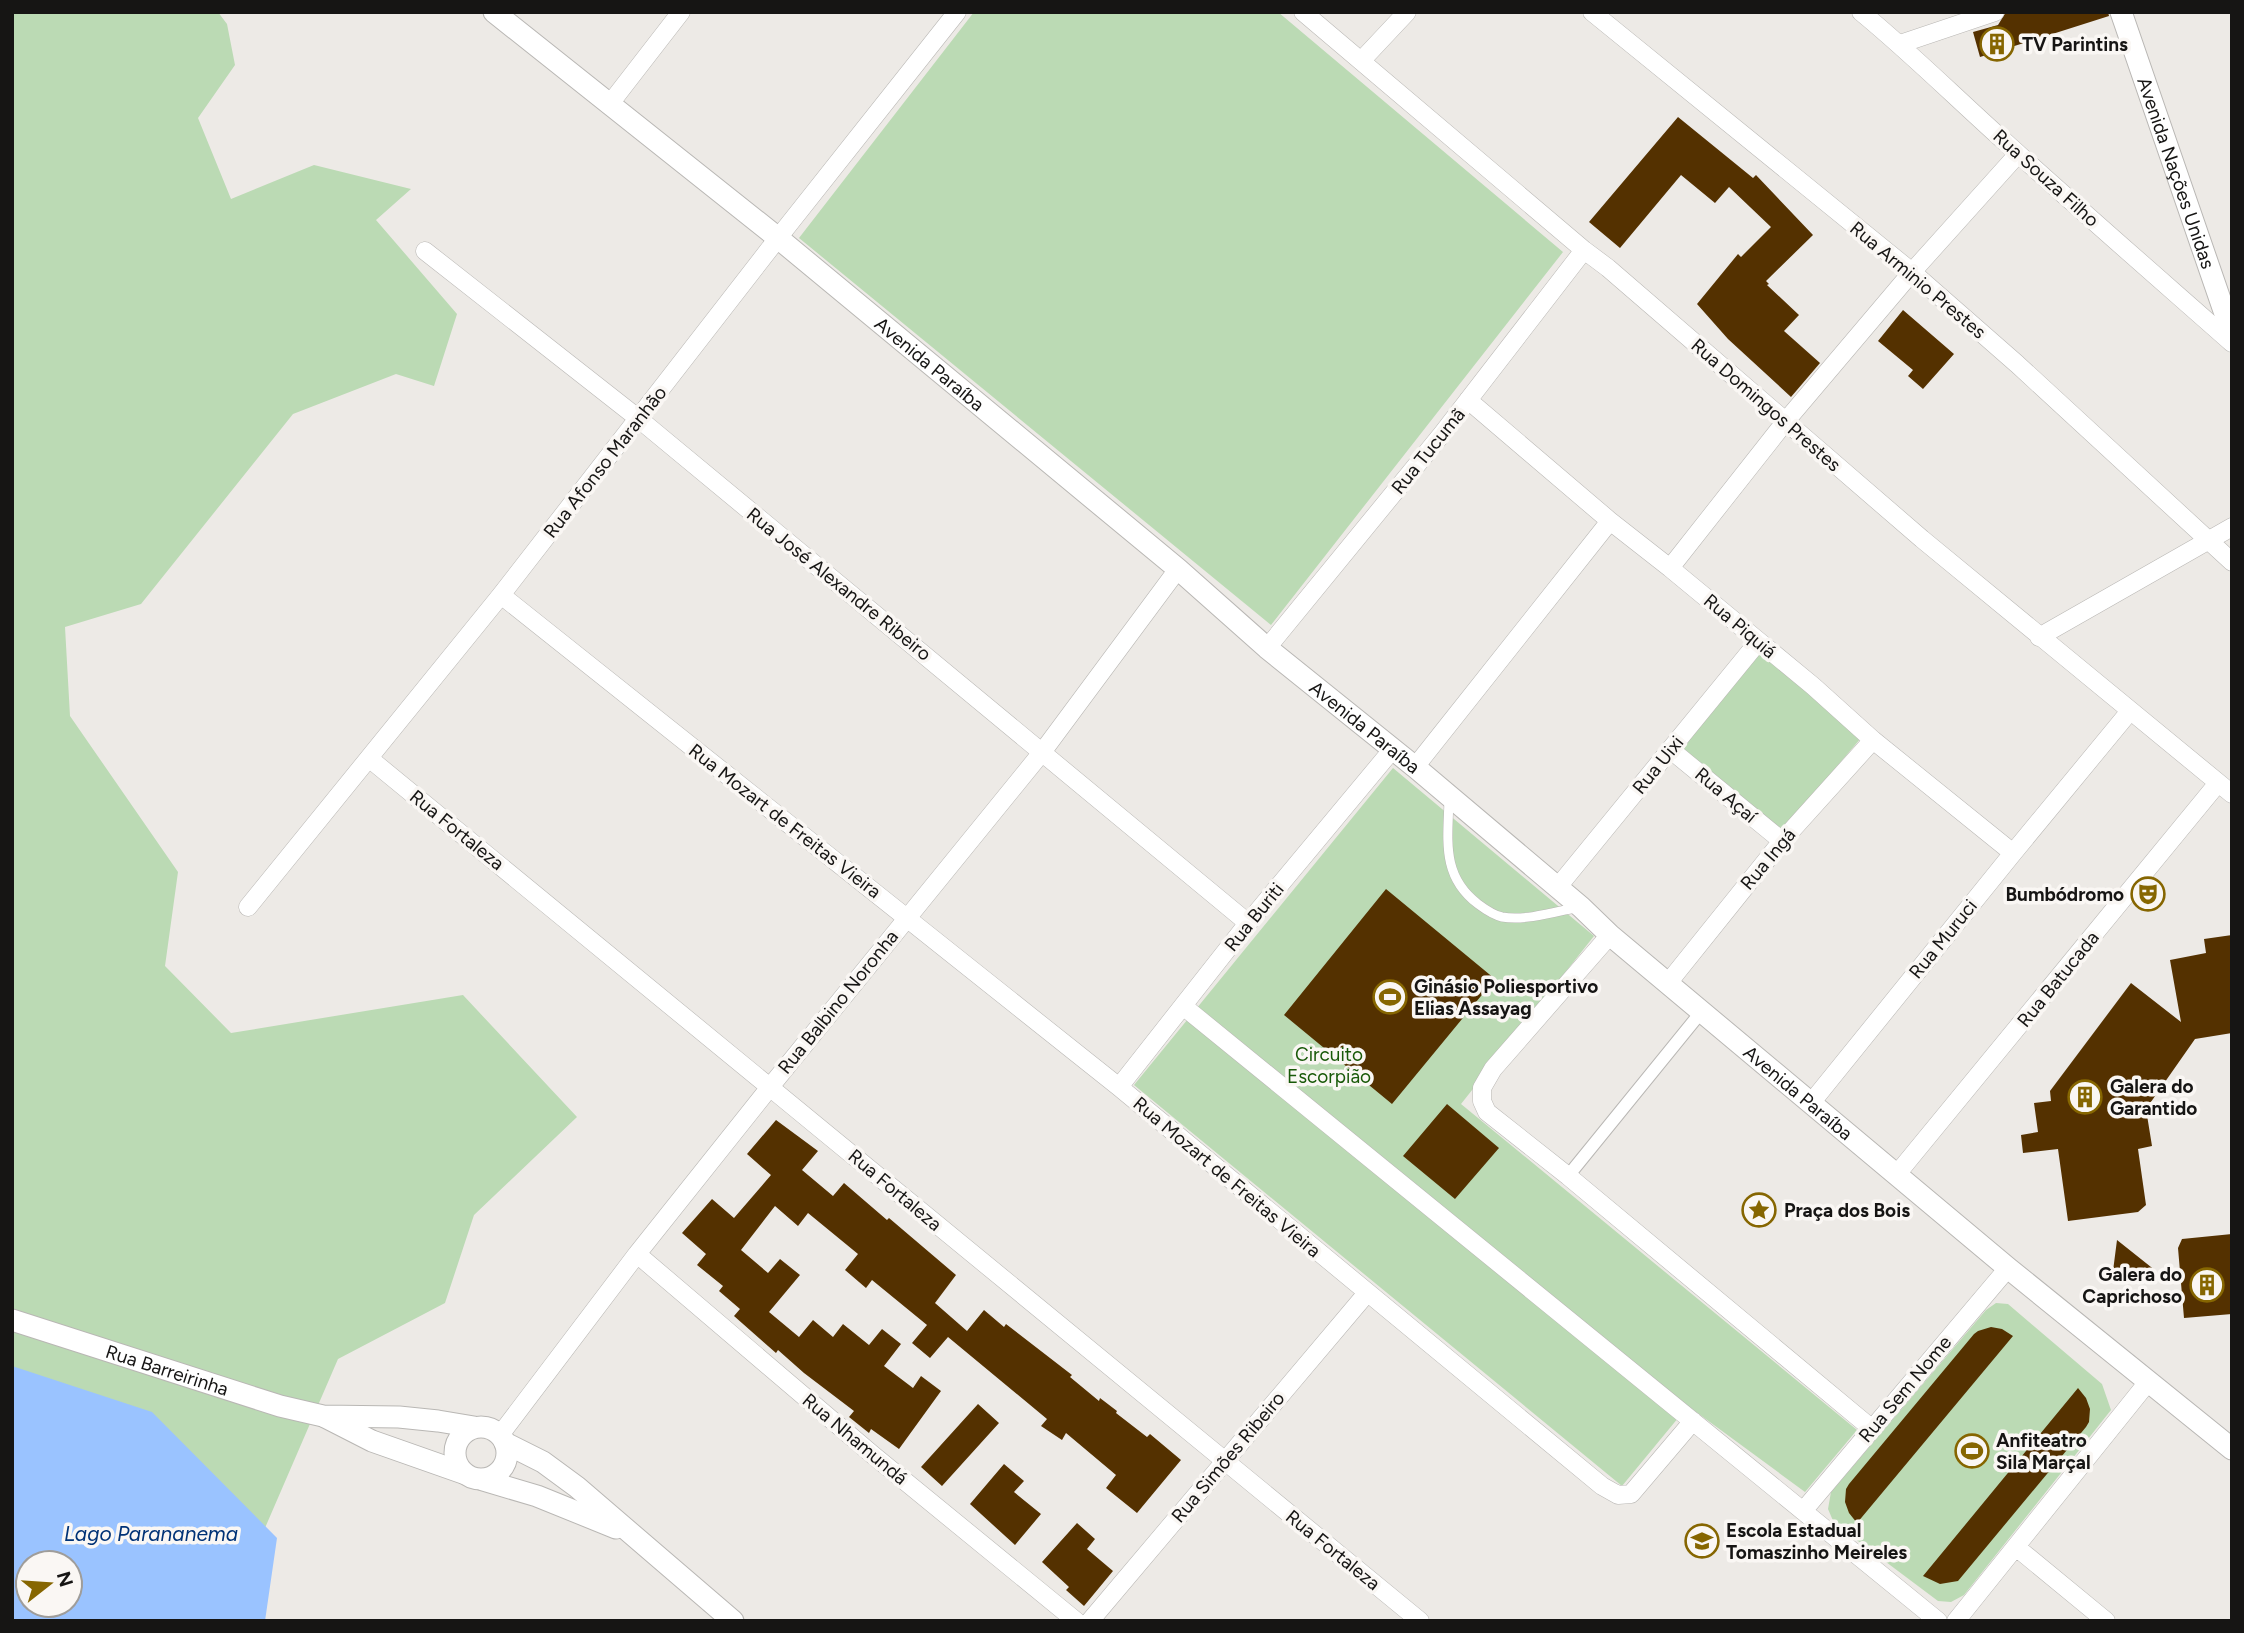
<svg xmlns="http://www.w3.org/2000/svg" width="2244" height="1633" font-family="Figtree,sans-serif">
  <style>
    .green { fill: #bbdab4; fill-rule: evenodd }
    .water { fill: #9ac3ff; fill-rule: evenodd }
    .building { fill: #543100 }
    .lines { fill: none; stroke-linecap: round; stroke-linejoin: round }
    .service-casing { stroke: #b9b7b4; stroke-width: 10 }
    .pedestrian-casing { stroke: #b9b7b4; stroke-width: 14 }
    .minor-casing { stroke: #b9b7b4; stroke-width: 19 }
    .tertiary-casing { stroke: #b9b7b4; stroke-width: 23 }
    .service { stroke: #fff; stroke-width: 9 }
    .pedestrian { stroke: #fff; stroke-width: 12 }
    .minor { stroke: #fff; stroke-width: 18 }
    .tertiary { stroke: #fff; stroke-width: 21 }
    .labels { text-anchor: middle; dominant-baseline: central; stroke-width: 7; stroke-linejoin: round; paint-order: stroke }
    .poi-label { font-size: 19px; font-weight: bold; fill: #161514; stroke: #faf7f4; text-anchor: start }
    .street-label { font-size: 19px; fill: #161514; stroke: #faf7f4 }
    .park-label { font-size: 19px; fill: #185908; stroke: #faf7f4 }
    .water-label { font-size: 21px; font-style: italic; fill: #003276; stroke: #faf7f4 }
  </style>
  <rect width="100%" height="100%" fill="#edeae6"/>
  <path class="green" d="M12 12H218L227 24 235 65 198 118 231 199 314 165 411 189 376 220 457 314 434 386 396 374 293 414 141 604 65 627 70 716 178 872 165 966 231 1033 463 995 577 1117 474 1215 445 1303 338 1359 252 1558 12 1621ZM28 1563H70V1605H28Z
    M974 12H1278L1563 252 1271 625 799 238Z
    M1759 650 1861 738 1782 831 1676 748Z
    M1393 768 1594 936 1461 1104 1857 1430 1805 1492 1688 1406 1622 1486 1134 1085Z
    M1996 1303 2008 1304 2102 1384 2111 1410 1964 1595 1951 1602 1938 1601 1834 1523 1828 1509 1831 1492 1986 1310Z"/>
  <path class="water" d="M12 1366 152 1412 277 1538 265 1621H12ZM28 1563H70V1605H28Z"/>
  <path class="building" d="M2006 12H2108L2109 16 1980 57 1973 32 1998 25Z
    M1678 117 1753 178 1756 175 1813 235 1766 281 1769 284 1767 285 1799 315 1784 331 1820 363 1791 397 1728 339 1697 304 1738 254 1741 257 1771 227 1729 187 1715 203 1681 175 1620 248 1589 222Z
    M1903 310 1954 354 1923 389 1908 376 1913 370 1878 341Z
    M1386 889 1495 979 1392 1104 1284 1015Z
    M2232 935V1033L2195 1039 2146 1109 2152 1146 2138 1149 2146 1205 2138 1212 2068 1221 2058 1149 2023 1153 2021 1135 2038 1132 2034 1103 2051 1101 2050 1091 2131 983 2181 1022 2170 960 2206 953 2204 939Z
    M1447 1104 1499 1148 1455 1199 1403 1156Z
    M776 1120 818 1151 802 1170 833 1196 844 1183 887 1220 889 1218 956 1275 935 1303 967 1331 984 1310 1004 1327 1006 1324 1072 1375 1070 1377 1099 1401 1100 1398 1117 1411 1116 1413 1147 1437 1150 1434 1181 1460 1137 1513 1106 1488 1116 1475 1066 1433 1062 1440 1041 1426 1047 1419 948 1337 930 1358 912 1343 927 1325 872 1280 866 1288 845 1270 858 1254 808 1213 798 1226 775 1206 741 1250 768 1273 780 1259 800 1275 769 1312 799 1337 813 1320 833 1337 843 1324 869 1345 882 1329 901 1344 884 1366 913 1388 921 1376 941 1391 899 1449 871 1429 869 1433 849 1417 854 1411 804 1373 778 1350 776 1353 734 1316 740 1309 719 1291 723 1286 697 1265 706 1254 682 1233 712 1199 734 1218 771 1175 747 1154Z
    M2232 1234V1314L2184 1318 2178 1248 2182 1239Z
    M2117 1240 2156 1271 2127 1283 2113 1271Z
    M1991 1327 2002 1329 2013 1336 1857 1523 1849 1513 1845 1502 1846 1489 1849 1484 1974 1334 1978 1331Z
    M2078 1388 2086 1398 2090 1409 2089 1422 2086 1427 1958 1581 1940 1584 1923 1576Z
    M978 1404 999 1423 942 1486 921 1467Z
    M1004 1464 1024 1481 1014 1492 1041 1514 1015 1545 970 1504Z
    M1077 1523 1095 1539 1087 1549 1113 1571 1084 1606 1066 1590 1069 1587 1042 1562Z"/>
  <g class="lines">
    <defs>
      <path id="service" d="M1449 799C1448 840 1441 876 1478 904 1486 910 1493 915 1502 917 1526 921 1555 912 1579 907"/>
      <path id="pedestrian" d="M1568 1176 1702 1011"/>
      <path id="minor" d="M1303 12 1584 250 1608 268 1922 539 2232 794
        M1592 12 1912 272 2017 364 2232 562
        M1861 12C1911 53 1956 98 2004 141 2079 209 2156 276 2232 343
        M1900 44 1995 12
        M1361 61 1407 12
        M609 105 681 12
        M425 251 639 419 1248 923
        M1468 400 1610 521 1670 568 1813 686 1873 740 2013 853
        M1670 568 1785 422 1912 272 2018 154
        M501 595 1119 1087 1602 1486 1618 1495 1631 1494 1693 1421
        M2039 637 2232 527
        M1267 648 1442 434 1584 250
        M1671 750 1782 841
        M370 759 1420 1621
        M1415 767 1610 521
        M1557 888 1758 642
        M248 907 501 595 778 238 957 12
        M1610 935 1493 1069 1482 1088V1101L1487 1112 1568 1176 1871 1428
        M1668 983 1782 841 1873 740
        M1183 1006 1938 1621
        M1119 1087 1248 923 1392 750
        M1811 1103 2013 853 2130 711
        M1897 1174 2218 783
        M637 1254 873 1455 1076 1621
        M500 1435 637 1254 770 1087 1043 751 1178 569
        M1803 1511 2008 1268
        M2016 1547 2106 1621
        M1090 1621 1367 1293
        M1956 1621 2148 1382"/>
      <g id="tertiary">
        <path id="s1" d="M494 12 778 238 1178 569 1267 648 1415 767 1581 907 1610 935 2008 1268 2232 1449"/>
        <path id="s2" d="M2121 12 2232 334"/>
        <path id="s3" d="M12 1320 280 1406 323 1416 399 1417 438 1421 474 1427"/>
        <path d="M325 1417 372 1441 463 1473"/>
        <circle cx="481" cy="1453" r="26"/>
        <path d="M505 1443 543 1462 577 1487 733 1621"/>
        <path d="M483 1480 537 1496 616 1528"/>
      </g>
    </defs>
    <use href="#service" class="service-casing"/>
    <use href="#pedestrian" class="pedestrian-casing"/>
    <use href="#minor" class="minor-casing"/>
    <use href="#tertiary" class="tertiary-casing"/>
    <use href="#service" class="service"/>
    <use href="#pedestrian" class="pedestrian"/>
    <use href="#minor" class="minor"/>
    <use href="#tertiary" class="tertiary"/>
  </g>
  <defs>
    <symbol id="building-ring" viewBox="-11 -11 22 22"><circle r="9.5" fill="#faf7f4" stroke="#866601" stroke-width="1.5"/><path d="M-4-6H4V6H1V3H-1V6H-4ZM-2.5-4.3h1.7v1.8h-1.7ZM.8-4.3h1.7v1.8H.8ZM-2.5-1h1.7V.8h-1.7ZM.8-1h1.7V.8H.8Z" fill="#866601"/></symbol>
    <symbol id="theatre-ring" viewBox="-11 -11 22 22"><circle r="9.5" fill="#faf7f4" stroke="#866601" stroke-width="1.5"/><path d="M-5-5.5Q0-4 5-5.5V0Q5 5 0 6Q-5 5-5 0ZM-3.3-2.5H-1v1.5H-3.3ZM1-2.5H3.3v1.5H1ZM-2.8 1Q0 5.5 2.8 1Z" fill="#866601"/></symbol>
    <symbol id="stadium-ring" viewBox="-11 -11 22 22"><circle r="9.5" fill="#faf7f4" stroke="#866601" stroke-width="1.5"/><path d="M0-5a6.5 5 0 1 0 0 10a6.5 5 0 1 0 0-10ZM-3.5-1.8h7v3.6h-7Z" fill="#866601"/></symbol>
    <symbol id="sight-ring" viewBox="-11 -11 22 22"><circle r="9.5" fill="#faf7f4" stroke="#866601" stroke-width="1.5"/><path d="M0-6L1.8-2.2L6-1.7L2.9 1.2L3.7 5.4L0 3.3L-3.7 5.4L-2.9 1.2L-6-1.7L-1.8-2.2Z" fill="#866601"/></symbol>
    <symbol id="school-ring" viewBox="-11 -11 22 22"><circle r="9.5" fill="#faf7f4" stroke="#866601" stroke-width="1.5"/><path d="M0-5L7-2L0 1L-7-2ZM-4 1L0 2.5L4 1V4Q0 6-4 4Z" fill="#866601"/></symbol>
  </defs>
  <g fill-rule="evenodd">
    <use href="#building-ring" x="1978" y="25" width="38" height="38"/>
    <use href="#theatre-ring" x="2129" y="875" width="38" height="38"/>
    <use href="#stadium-ring" x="1371" y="978" width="38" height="38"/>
    <use href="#building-ring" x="2066" y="1078" width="38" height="38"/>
    <use href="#sight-ring" x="1740" y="1191" width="38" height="38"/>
    <use href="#building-ring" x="2188" y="1266" width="38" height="38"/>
    <use href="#stadium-ring" x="1953" y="1432" width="38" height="38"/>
    <use href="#school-ring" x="1683" y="1522" width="38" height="38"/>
  </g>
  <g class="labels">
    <g class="poi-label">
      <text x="2022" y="44">TV Parintins</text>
      <text x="2124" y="894" text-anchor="end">Bumbódromo</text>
      <text x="1414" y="986">Ginásio Poliesportivo<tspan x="1414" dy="22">Elias Assayag</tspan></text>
      <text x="2110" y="1086">Galera do<tspan x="2110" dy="22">Garantido</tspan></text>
      <text x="1784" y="1210">Praça dos Bois</text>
      <text x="2182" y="1274" text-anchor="end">Galera do<tspan x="2182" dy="22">Caprichoso</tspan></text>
      <text x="1996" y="1440">Anfiteatro<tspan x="1996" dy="22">Sila Marçal</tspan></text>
      <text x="1726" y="1530">Escola Estadual<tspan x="1726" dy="22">Tomaszinho Meireles</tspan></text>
    </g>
    <g class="street-label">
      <text stroke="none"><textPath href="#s2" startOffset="170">Avenida Nações Unidas</textPath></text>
      <text transform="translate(2046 178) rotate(42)">Rua Souza Filho</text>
      <text transform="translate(1918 280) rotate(40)">Rua Arminio Prestes</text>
      <text stroke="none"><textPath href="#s1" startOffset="560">Avenida Paraíba</textPath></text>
      <text transform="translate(1766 405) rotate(41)">Rua Domingos Prestes</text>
      <text transform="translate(1428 451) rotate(-51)">Rua Tucumã</text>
      <text transform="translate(605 462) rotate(-52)">Rua Afonso Maranhão</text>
      <text transform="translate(839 584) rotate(39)">Rua José Alexandre Ribeiro</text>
      <text transform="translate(1740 626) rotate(40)">Rua Piquiá</text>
      <text stroke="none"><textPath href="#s1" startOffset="1127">Avenida Paraíba</textPath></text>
      <text transform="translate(1658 765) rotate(-51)">Rua Uixi</text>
      <text transform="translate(1726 795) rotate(40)">Rua Açaí</text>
      <text transform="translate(785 821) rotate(38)">Rua Mozart de Freitas Vieira</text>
      <text transform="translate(457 830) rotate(39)">Rua Fortaleza</text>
      <text transform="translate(1768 859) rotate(-50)">Rua Ingá</text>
      <text transform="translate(1254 917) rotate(-51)">Rua Buriti</text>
      <text transform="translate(1943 939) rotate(-51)">Rua Muruci</text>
      <text transform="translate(2058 979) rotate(-51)">Rua Batucada</text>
      <text transform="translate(838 1002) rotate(-51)">Rua Balbino Noronha</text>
      <text stroke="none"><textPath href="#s1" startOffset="1694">Avenida Paraíba</textPath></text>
      <text transform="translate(1227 1177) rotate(40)">Rua Mozart de Freitas Vieira</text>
      <text transform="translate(895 1190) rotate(40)">Rua Fortaleza</text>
      <text stroke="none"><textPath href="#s3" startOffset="163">Rua Barreirinha</textPath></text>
      <text transform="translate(1905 1389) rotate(-50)">Rua Sem Nome</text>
      <text transform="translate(855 1439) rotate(40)">Rua Nhamundá</text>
      <text transform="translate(1228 1457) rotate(-50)">Rua Simões Ribeiro</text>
      <text transform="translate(1333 1550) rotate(39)">Rua Fortaleza</text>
    </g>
    <g class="park-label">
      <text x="1329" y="1054">Circuito<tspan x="1329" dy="22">Escorpião</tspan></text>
    </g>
    <g class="water-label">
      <text x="151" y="1533">Lago Parananema</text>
    </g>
  </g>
  <rect width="2244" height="1633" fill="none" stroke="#161514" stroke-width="28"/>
  <g transform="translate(49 1584) rotate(73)"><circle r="33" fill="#faf7f4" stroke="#9f9d9a" stroke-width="2"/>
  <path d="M0-5L12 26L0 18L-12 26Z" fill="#866601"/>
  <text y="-10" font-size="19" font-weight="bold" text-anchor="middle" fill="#161514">N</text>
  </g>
</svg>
